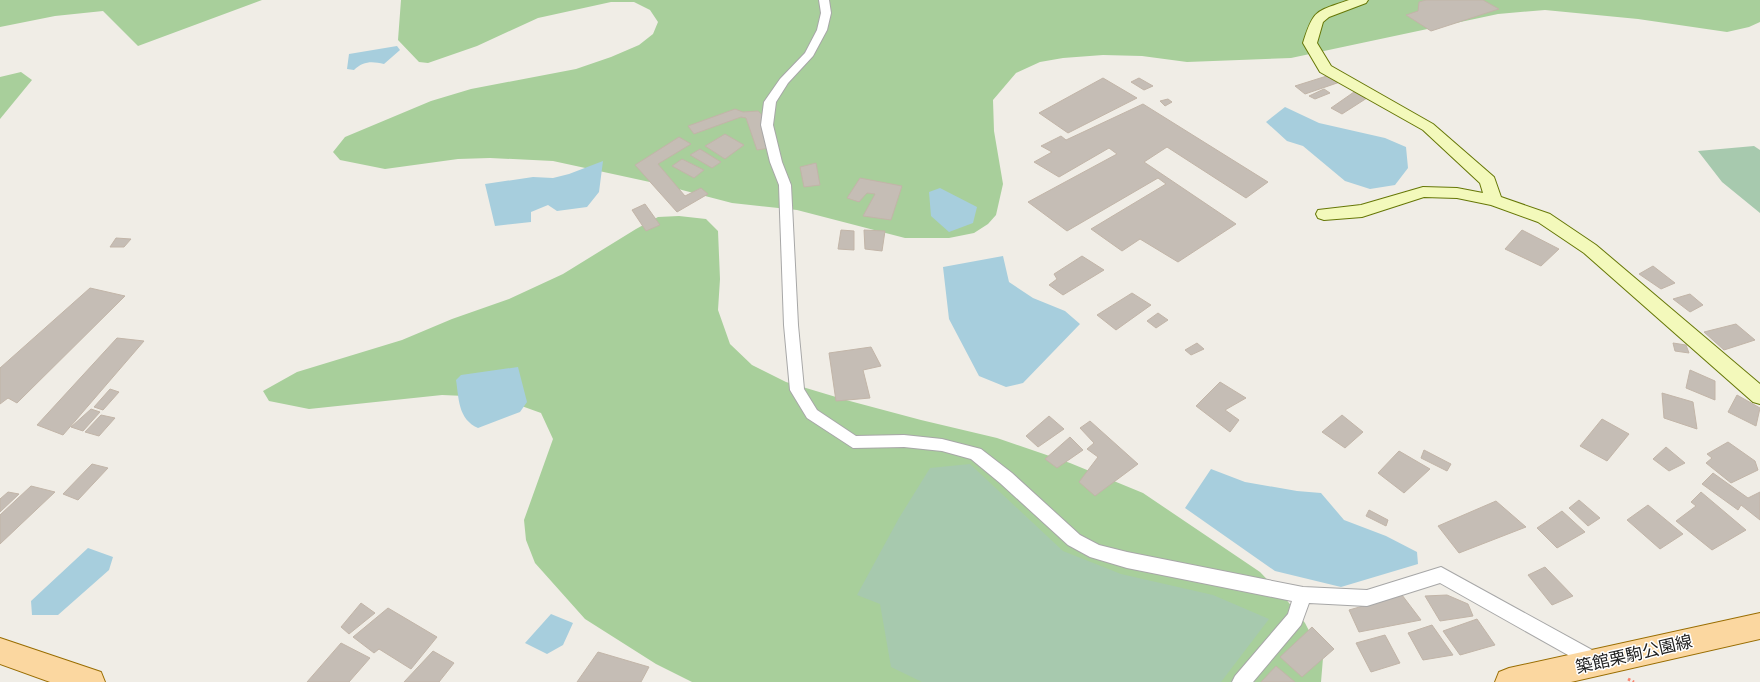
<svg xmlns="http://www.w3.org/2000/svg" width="1760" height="682" font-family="'PT Sans','Noto Sans JP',sans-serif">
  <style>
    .forest { fill: #a8cf9b }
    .cemetery { fill: #a7c9ae }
    .water { fill: #a7cedd }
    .building { fill: #c5bdb5; stroke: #c2b5a8 }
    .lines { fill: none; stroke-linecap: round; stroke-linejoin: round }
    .street-casing { stroke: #a7a7a7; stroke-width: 2 }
    .secondary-casing { stroke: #667706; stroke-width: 2 }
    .primary-casing { stroke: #996d02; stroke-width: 2 }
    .path { stroke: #f8836f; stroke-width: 3; stroke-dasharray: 2.5 2.5; stroke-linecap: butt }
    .street { fill: #fff; fill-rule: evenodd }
    .secondary { fill: #f3f9bb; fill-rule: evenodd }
    .primary { fill: #fbd7a0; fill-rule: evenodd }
    .labels { text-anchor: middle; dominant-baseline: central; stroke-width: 3; stroke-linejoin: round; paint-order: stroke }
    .near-street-label { font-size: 17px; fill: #202020; stroke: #fff }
  </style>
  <rect width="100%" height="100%" fill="#f0ede6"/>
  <path class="forest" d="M0 0H262L138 46 103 11 55 16 0 27Z
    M401 0H1760V22L1749 27 1727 32 1638 19 1545 10 1498 14 1291 58 1187 62 1142 56 1103 55 1063 58 1040 62 1016 73 993 100 994 131 1003 184 996 215 988 224 974 233 949 238H905L797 210 732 203 659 184 553 161 490 158 458 159 385 169 340 160 333 152 345 137 431 101 471 89 576 69 611 57 639 45 653 34 658 22 650 10 634 2H611L538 18 477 46 428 63 419 62 398 40Z
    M21 72 32 80 0 119V77Z
    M679 216 706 219 718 231 720 279 718 310 730 344 752 365 786 382 846 400 921 420 997 438 1070 463 1143 493 1260 572 1285 598 1305 623 1323 658 1321 682H692L656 664 585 619 535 563 526 540 524 520 553 439 541 413 516 404 488 397 442 395 309 409 269 401 263 391 297 372 402 340 452 319 509 299 563 274 636 229 658 217Z"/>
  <path class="cemetery" d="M1754 146 1760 150V213L1722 182 1698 151Z
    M970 464 1063 551 1121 574 1213 595 1269 619 1221 682H922L891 667 880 604 857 595 899 518 930 468Z"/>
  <path class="water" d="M397 46 400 50 384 64C372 61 363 61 354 70L347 69 349 54Z
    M1285 107 1319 123 1385 138 1406 147 1408 168 1395 185 1370 189 1345 181 1303 146 1287 141 1266 122Z
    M603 161 599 192 587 207 557 211 548 205 531 212V222L495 226 485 184 533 177 553 178 569 174Z
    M940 188 977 207 973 223 949 232 931 216 929 192Z
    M1003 256 1009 282 1033 298 1065 311 1080 324 1023 383 1006 387 979 376 949 319 943 267Z
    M518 367 527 402 520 412 478 428C458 419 459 399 456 380L461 375Z
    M1211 469 1245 482 1297 491 1321 493 1344 520 1386 536 1417 552 1418 564 1341 587 1275 571 1185 508Z
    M88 548 113 557 109 570 58 615H32L31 601Z
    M551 614 573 623 563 645 547 654 525 643Z"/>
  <path class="building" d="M1426 0H1483L1499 9 1431 31 1406 15 1418 11 1419 2Z
    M1330 75 1340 82 1305 94 1295 86Z
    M1103 78 1137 98 1068 133 1039 113Z
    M1139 78 1153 86 1144 90 1131 82Z
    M1324 89 1330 93 1315 99 1309 96Z
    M1354 92 1367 98 1342 114 1331 108Z
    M1168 99 1172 102 1165 106 1160 101Z
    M1143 104 1268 182 1246 198 1167 147 1144 162 1236 224 1178 262 1140 239 1122 251 1091 229 1166 184 1158 178 1067 231 1028 202 1117 154 1109 148 1059 177 1034 162 1052 152 1041 146 1061 136 1066 140Z
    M735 109 743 112 758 111 764 117 769 148 757 150 746 118 741 117 694 134 688 126Z
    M725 134 744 145 725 159 705 146Z
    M679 137 691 144 658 164 685 196 701 188 708 194 677 212 635 165Z
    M700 149 721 162 712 168 690 155Z
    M682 159 704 170 694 178 672 166Z
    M816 163 820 185 804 187 800 167Z
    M860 178 902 186 891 220 863 216 875 194 867 193 859 202 847 198Z
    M645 204 660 225 646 231 632 210Z
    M841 230 854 231V250L838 249Z
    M864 230 885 231 882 251 865 249Z
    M1522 230 1559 249 1541 266 1505 249Z
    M116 238 131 239 124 247H110Z
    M1082 256 1104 270 1063 295 1049 285 1057 279 1054 274Z
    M1653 266 1675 283 1661 289 1639 274Z
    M90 288 125 296 17 403 8 398 0 404V368Z
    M1132 293 1151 305 1116 330 1097 315Z
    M1690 294 1703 305 1690 312 1673 299Z
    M1158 313 1168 320 1156 328 1147 321Z
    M1736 324 1755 340 1724 350 1704 332Z
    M117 338 144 341 63 435 37 425Z
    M1197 343 1204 349 1191 355 1185 350Z
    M1673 343 1686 345 1689 353 1675 351Z
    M871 347 881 366 863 370 870 398 836 401 829 353Z
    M1690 370 1715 381V400L1686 388Z
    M1220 382 1246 398 1225 410 1239 420 1230 432 1196 406Z
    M110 389 119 392 103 410 94 407Z
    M1662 393 1693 402 1697 429 1664 418Z
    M1737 395 1760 408 1756 426 1728 412Z
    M91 409 100 412 83 431 71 427Z
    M101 415 115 418 99 436 85 432Z
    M1342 415 1363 432 1345 448 1322 432Z
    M1049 416 1064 429 1038 447 1026 436Z
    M1602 419 1629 434 1607 461 1580 446Z
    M1090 421 1138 464 1095 496 1079 482 1098 457 1087 449 1094 443 1080 428Z
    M1070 437 1083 450 1057 468 1045 459Z
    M1728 442 1755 461 1758 470 1731 483 1706 463 1712 458 1707 454Z
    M1666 447 1685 463 1669 471 1653 459Z
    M1424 450 1451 464 1447 471 1421 458Z
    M1399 451 1430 469 1404 493 1378 473Z
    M92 464 108 468 78 500 63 494Z
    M1713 473 1748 498 1760 492V520L1741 505 1738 510 1702 484Z
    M31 486 55 492 0 544V515Z
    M8 492 19 494 0 512V499Z
    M1701 492 1746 530 1712 550 1676 521 1696 506 1691 502Z
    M1579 500 1600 518 1588 526 1569 508Z
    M1496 501 1526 527 1459 553 1438 526Z
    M1648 505 1683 534 1660 549 1627 520Z
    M1369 510 1388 520 1386 526 1366 516Z
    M1562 511 1585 532 1557 548 1537 528Z
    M1545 567 1573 596 1552 605 1528 575Z
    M1402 595 1421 620 1359 632 1349 610Z
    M1447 595 1468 604 1473 616 1440 621 1425 596Z
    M361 603 375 613 349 634 341 627Z
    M388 608 437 637 411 669 379 649 374 653 353 637Z
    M1477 619 1495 645 1460 655 1443 631Z
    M1432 625 1453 655 1423 660 1408 633Z
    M1312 627 1334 649 1302 677 1280 657Z
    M1385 635 1400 663 1371 672 1356 643Z
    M341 643 370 658 349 682H307Z
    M433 651 454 663 439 682H404Z
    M598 652 649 667 641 682H577Z
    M1276 666 1295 682H1261Z"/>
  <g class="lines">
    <defs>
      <path id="street" d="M819 0H829L831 13 827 30 813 56 788 83 776 102 773 125 782 162 791 185 798 325 804 389 817 410 856 436 904 435 942 439 981 449 1012 473 1080 535 1099 545 1127 552 1303 587 1367 590 1441 567 1603 656 1606 662 1603 668 1597 671 1591 668 1440 583 1367 606 1309 603 1301 625 1253 682H1232L1235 676 1288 614 1292 601 1127 568 1090 557 1068 545 1000 483 971 459 942 451 904 447 853 448 807 418 790 390 784 325 779 185 770 162 761 125 764 102 780 79 805 53 817 30 821 13Z"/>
      <path id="secondary" d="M1349 0H1368L1366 3 1329 17 1323 22 1317 43 1331 66 1433 124 1494 177 1501 197 1550 214 1596 245 1760 384V404L1753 402 1584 253 1538 222 1491 205 1457 198 1424 197 1362 217 1324 220 1318 218 1316 214 1318 210 1361 205 1423 187 1457 188 1483 193 1480 183 1423 130 1320 72 1303 43C1314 8 1316 12 1349 0Z"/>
      <path id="primary" d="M1760 613V639L1571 682H1495L1499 672 1509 668Z
        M0 638 101 672 105 682H50L0 664Z"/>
    </defs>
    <use href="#street" class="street-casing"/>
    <use href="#secondary" class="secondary-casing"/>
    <use href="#primary" class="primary-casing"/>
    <path class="path" d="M1628 679 1634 682"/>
    <use href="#street" class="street"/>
    <use href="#secondary" class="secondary"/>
    <use href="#primary" class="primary"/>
  </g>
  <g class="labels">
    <g class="near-street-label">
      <text transform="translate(1634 654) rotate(-13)">築館栗駒公園線</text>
    </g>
  </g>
</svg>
